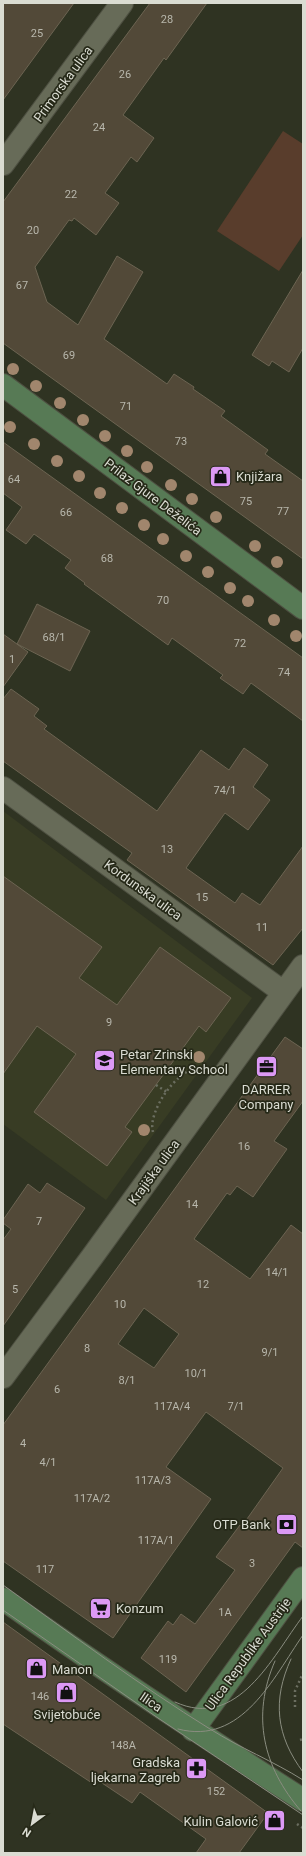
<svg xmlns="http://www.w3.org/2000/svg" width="306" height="1856" font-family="Roboto,sans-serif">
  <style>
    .built { fill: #383c24 }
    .green { fill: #593d2c }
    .building { fill: #524938; stroke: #6c6452; fill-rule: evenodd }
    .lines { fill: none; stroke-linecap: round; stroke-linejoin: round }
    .street-casing { stroke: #4e5042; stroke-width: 24 }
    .secondary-casing { stroke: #4e5042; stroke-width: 24 }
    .path { stroke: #6b6e60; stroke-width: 2.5; stroke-dasharray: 2 3; stroke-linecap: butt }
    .street { stroke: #676b58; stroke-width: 22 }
    .secondary { stroke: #577a55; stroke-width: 22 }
    .tram { stroke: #8a8d80; stroke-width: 1 }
    .tree { fill: #a1866d }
    .labels { text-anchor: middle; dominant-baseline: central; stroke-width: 3.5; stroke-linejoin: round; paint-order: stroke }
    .number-label { font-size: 11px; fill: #b8b7ac }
    .street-label { font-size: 13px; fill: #dadcd2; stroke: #262918 }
    .poi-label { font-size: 13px; fill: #dadcd2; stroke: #262918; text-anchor: start }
  </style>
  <rect width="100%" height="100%" fill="#2f3322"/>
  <path class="built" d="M3 811 252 998 106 1200 3 1124Z"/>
  <path class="green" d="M283 131 303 144V235L279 271 217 231Z"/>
  <path class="building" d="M3 3H74L3 100Z
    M150 3H207L166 60 164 58 123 115 154 138 137 162 131 157 105 193 119 203 96 235 74 218 72 221 69 220 35 267 47 302 78 325 117 256 143 272 104 339 167 384 174 374 194 387 193 389 225 411 221 416 268 450 265 454 303 481V559L3 343V202Z
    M303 270V348L289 372 272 361 269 366 252 355Z
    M3 442 303 658V721L251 683 243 694 220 678 223 675 172 638 168 645 84 584 85 583 65 568 71 560 34 534 26 544 6 530 22 507 3 493Z
    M37 604 90 631 70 671 17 644Z
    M3 634 28 652 3 687Z
    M11 689 39 709 34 716 47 726 44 729 157 811 201 750 229 770 244 748 268 765 253 787 270 800 248 830 225 813 186 868 235 903 242 893 260 905 303 846V928L273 965 127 860 132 853 3 761V699Z
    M3 876 102 947 79 978 117 1005 160 947 231 998 206 1032 199 1026 125 1127 132 1132 107 1166 34 1112 76 1054 37 1026 3 1074Z
    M285 1037 303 1049V1101L274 1141 287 1149 253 1197 237 1186 230 1195 227 1193 194 1239 250 1279 291 1225 303 1234V1548L295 1542 186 1692 141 1658 168 1621 173 1625 181 1614 195 1624 235 1570 216 1557 240 1525 242 1526 283 1468 206 1412 166 1467 211 1499 113 1638 3 1561V1425ZM144 1308 179 1334 154 1368 118 1344Z
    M47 1183 85 1208 3 1326V1240L11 1229 3 1223V1220L28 1184 40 1193Z
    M3 1622 268 1813 239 1853H196L206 1839 140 1792 132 1803 99 1781 95 1785 3 1724Z"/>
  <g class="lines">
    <defs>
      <path id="street" d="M3 164 122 3
        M3 788 283 992
        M3 1377 92 1257 303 966"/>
      <path id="secondary" d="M3 385 303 608
        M3 1599C101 1669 202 1735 303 1800
        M193 1730 303 1578"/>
    </defs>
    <use href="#street" class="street-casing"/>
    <use href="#secondary" class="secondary-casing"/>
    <path class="path" d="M156 1085 167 1092
      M153 1132C147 1112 178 1067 200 1068
      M295 1707V1691L303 1673
      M300 1740 303 1739
      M297 1824 303 1828"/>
    <use href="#street" class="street"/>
    <use href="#secondary" class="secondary"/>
    <path class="tram" d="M3 1585C71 1634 139 1685 210 1729 240 1748 273 1761 303 1780
      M3 1610 158 1718 303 1815
      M291 1659C272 1700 276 1736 303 1772
      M275 1661C251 1716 263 1767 301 1811
      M175 1702C238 1731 272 1657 303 1616
      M178 1729C242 1746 273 1678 303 1635"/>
  </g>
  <g class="tree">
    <circle cx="13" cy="369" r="6"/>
    <circle cx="36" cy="386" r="6"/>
    <circle cx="60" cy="403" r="6"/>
    <circle cx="83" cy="420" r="6"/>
    <circle cx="10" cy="427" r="6"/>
    <circle cx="105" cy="436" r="6"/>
    <circle cx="34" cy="444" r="6"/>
    <circle cx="127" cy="451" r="6"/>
    <circle cx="57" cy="461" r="6"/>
    <circle cx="147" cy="467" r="6"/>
    <circle cx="79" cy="476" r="6"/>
    <circle cx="171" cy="485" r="6"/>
    <circle cx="100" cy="493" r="6"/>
    <circle cx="192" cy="499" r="6"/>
    <circle cx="122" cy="508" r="6"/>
    <circle cx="216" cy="517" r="6"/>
    <circle cx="144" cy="525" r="6"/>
    <circle cx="163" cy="539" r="6"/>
    <circle cx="255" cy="546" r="6"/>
    <circle cx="186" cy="556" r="6"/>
    <circle cx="277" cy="562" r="6"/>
    <circle cx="208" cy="572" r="6"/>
    <circle cx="230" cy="588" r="6"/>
    <circle cx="248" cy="601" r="6"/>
    <circle cx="274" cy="620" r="6"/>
    <circle cx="296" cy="636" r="6"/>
    <circle cx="199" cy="1057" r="6"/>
    <circle cx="144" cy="1130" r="6"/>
  </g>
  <defs>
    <symbol id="shop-square" viewBox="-11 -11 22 22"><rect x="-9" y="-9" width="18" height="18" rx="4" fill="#dc99f5" stroke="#262918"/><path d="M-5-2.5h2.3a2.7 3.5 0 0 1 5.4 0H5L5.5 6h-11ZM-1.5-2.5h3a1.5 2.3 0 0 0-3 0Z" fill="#111"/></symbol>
    <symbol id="school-square" viewBox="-11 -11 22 22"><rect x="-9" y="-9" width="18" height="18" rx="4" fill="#dc99f5" stroke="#262918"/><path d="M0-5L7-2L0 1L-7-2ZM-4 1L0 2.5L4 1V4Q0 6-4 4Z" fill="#111"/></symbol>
    <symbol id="office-square" viewBox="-11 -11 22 22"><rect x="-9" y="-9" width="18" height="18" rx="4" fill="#dc99f5" stroke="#262918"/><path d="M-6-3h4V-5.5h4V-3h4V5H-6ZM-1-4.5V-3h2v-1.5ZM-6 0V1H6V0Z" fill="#111"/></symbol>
    <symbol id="bank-square" viewBox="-11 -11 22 22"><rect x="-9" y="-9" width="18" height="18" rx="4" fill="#dc99f5" stroke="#262918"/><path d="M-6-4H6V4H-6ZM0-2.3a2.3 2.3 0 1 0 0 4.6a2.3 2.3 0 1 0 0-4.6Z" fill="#111"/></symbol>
    <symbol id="supermarket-square" viewBox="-11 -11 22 22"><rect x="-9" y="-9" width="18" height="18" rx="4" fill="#dc99f5" stroke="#262918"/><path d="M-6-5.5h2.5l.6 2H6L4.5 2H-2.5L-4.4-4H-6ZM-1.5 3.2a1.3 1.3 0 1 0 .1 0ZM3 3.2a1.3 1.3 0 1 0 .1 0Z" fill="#111"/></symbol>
    <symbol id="pharmacy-square" viewBox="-11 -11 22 22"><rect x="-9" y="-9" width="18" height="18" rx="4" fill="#dc99f5" stroke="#262918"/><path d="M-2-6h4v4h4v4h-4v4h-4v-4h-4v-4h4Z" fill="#111"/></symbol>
  </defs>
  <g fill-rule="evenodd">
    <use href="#shop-square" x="208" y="464" width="25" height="25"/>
    <use href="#school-square" x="92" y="1048" width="25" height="25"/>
    <use href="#office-square" x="254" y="1054" width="25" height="25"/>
    <use href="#bank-square" x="274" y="1512" width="25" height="25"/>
    <use href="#supermarket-square" x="88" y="1596" width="25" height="25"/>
    <use href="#shop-square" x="24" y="1656" width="25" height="25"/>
    <use href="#shop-square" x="54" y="1680" width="25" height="25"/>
    <use href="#pharmacy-square" x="184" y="1756" width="25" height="25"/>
    <use href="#shop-square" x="262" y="1808" width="25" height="25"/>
  </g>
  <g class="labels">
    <g class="number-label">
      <text x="167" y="19">28</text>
      <text x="37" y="33">25</text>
      <text x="125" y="74">26</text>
      <text x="99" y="127">24</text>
      <text x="71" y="194">22</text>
      <text x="33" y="230">20</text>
      <text x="22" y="285">67</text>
      <text x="69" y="355">69</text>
      <text x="126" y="406">71</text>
      <text x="181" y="441">73</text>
      <text x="14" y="479">64</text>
      <text x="246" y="501">75</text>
      <text x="283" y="511">77</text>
      <text x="66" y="512">66</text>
      <text x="107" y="558">68</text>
      <text x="163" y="600">70</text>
      <text x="54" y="637">68/1</text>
      <text x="240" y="643">72</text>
      <text x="12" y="659">1</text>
      <text x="284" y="672">74</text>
      <text x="225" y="790">74/1</text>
      <text x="167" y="849">13</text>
      <text x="202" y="897">15</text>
      <text x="262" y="927">11</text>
      <text x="109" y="1022">9</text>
      <text x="244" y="1146">16</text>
      <text x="192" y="1204">14</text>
      <text x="39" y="1221">7</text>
      <text x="277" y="1272">14/1</text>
      <text x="203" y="1284">12</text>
      <text x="15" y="1289">5</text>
      <text x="120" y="1304">10</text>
      <text x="87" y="1348">8</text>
      <text x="270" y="1352">9/1</text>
      <text x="196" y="1373">10/1</text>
      <text x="127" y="1380">8/1</text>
      <text x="57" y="1389">6</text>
      <text x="172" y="1406">117A/4</text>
      <text x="236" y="1406">7/1</text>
      <text x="23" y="1443">4</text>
      <text x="48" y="1462">4/1</text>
      <text x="153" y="1480">117A/3</text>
      <text x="92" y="1498">117A/2</text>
      <text x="156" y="1540">117A/1</text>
      <text x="252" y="1563">3</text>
      <text x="45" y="1569">117</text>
      <text x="225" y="1612">1A</text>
      <text x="168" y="1659">119</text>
      <text x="40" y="1696">146</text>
      <text x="123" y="1745">148A</text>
      <text x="216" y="1791">152</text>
    </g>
    <g class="street-label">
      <text transform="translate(63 84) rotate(-54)">Primorska ulica</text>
      <text transform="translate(153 497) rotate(37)">Prilaz Gjure Deželića</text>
      <text transform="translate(143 890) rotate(36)">Kordunska ulica</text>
      <text transform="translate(154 1172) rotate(-54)">Krajiška ulica</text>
      <text transform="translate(248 1654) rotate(-54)">Ulica Republike Austrije</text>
      <text transform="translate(151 1702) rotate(34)">Ilica</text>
    </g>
    <g class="poi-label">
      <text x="236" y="476">Knjižara</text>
      <text x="120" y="1054">Petar Zrinski<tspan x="120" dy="15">Elementary School</tspan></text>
      <text x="266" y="1089" text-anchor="middle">DARRER<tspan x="266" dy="15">Company</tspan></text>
      <text x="270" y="1524" text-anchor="end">OTP Bank</text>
      <text x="116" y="1608">Konzum</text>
      <text x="52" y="1669">Manon</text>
      <text x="67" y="1714" text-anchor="middle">Svijetobuće</text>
      <text x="180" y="1762" text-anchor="end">Gradska<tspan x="180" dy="15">ljekarna Zagreb</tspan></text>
      <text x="258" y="1821" text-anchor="end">Kulin Galović</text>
    </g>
  </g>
  <rect width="306" height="1856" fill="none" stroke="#dadcd2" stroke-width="8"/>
  <g transform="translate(32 1824) rotate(212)" stroke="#262918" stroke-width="3" paint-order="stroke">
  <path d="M0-3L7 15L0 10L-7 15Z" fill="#dadcd2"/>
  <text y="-6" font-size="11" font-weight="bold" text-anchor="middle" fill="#dadcd2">N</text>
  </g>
</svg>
